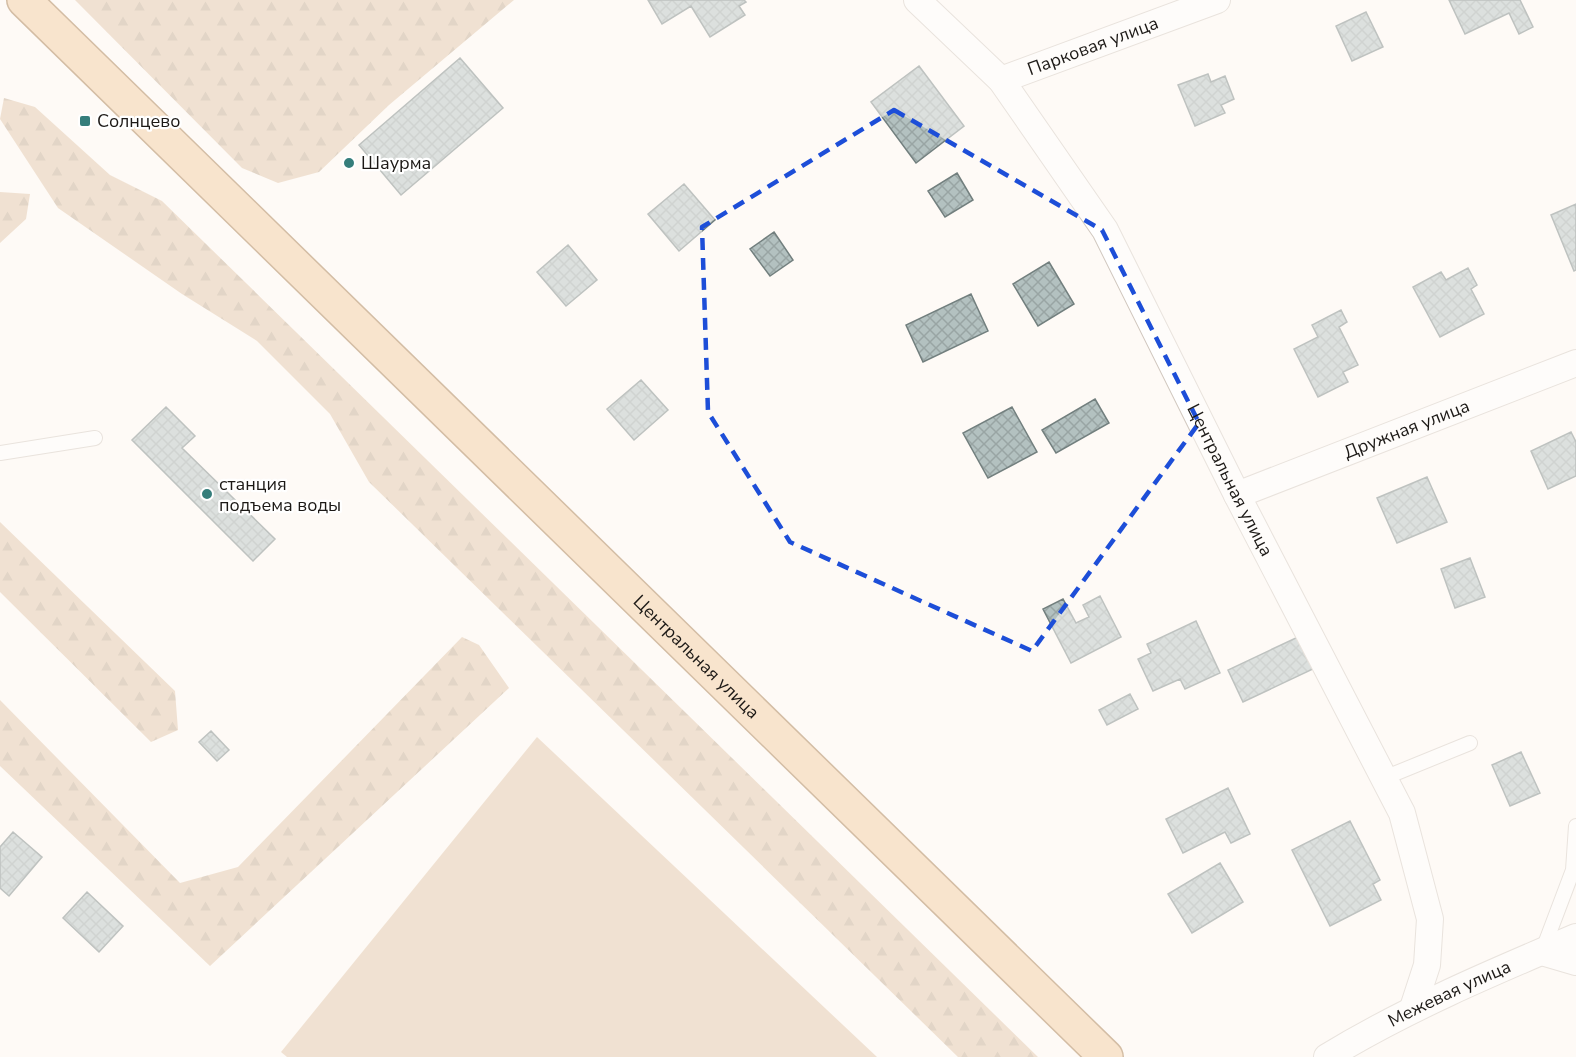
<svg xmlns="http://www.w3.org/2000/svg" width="1576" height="1057" font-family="'Nunito Sans',sans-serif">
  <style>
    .grass { fill: #e1c4a6 }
    .forest { fill: url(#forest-firs) }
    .building { fill: url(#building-cross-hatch); stroke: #727f7e; stroke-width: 1.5 }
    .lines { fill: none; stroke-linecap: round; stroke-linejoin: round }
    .lane-casing { stroke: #d1c8bf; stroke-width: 16 }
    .street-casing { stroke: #d1c8bf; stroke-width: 28 }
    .primary-casing { stroke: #a17442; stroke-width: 36 }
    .lane { stroke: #fff; stroke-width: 14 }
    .street { stroke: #fff; stroke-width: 26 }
    .primary { stroke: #f1c99c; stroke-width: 33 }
    .marked { fill: none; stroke: #1d4ed8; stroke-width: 4.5; stroke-dasharray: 12 8; stroke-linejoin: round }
    .poi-dot { fill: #357e7b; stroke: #fff; stroke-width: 2 }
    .labels { text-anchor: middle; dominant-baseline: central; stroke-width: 4.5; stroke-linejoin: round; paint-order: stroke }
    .street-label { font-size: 18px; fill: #1c1916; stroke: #fff }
    .poi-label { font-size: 18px; fill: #1c1916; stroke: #fff; text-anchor: start }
  </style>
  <defs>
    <pattern id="forest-firs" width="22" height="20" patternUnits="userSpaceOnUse" patternTransform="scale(1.5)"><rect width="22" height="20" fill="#e1c4a6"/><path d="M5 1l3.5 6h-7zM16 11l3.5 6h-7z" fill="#c0a88e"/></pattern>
    <pattern id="building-cross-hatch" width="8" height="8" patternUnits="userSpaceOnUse" patternTransform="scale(1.5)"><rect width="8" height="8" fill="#b3c1c0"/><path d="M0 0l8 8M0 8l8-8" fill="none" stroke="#99a5a4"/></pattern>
  </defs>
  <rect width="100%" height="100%" fill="#fefaf6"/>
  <path class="grass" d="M537 737 877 1057H287L281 1052Z"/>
  <path class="forest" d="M75 0H514L389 105 319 172 278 183 242 168Z
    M4 98 35 107 110 175 162 201 1038 1057H958L369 482 330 414 257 341 182 294 58 208 0 119Z
    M0 192 30 194 26 219 0 243Z
    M0 522 175 691 178 730 151 742 0 592Z
    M462 637 479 645 509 688 210 966 0 766V700L180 883 238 867Z"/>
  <path class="building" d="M648 0H744L746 2 739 6 745 15 710 37 691 6 662 24Z
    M1449 0H1520L1533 27 1519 34 1509 13 1465 34Z
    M1366 12 1383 47 1352 61 1336 26Z
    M460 58 503 108 401 195 359 145Z
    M919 66 964 126 916 163 871 102Z
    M1208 74 1211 82 1225 76 1234 99 1221 105 1225 113 1195 126 1178 85Z
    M957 173 973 200 945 217 928 191Z
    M684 184 715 220 679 251 648 214Z
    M1576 204V270L1574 271 1551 215Z
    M774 232 793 260 770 276 750 249Z
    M568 245 597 280 566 306 537 272Z
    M1049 262 1074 304 1038 326 1013 284Z
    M1468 268 1477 285 1471 289 1484 314 1440 337 1413 287 1441 272 1446 280Z
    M971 294 988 331 923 362 906 325Z
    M1341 310 1347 322 1339 327 1358 365 1343 372 1348 382 1318 397 1294 349 1318 337 1312 325Z
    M641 380 668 410 634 440 607 409Z
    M1095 399 1109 423 1056 453 1042 430Z
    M166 407 195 436 182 448 275 539 253 561 132 440Z
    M1012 407 1037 452 988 478 963 433Z
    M1571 432 1576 442V476L1548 489 1531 451Z
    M1427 477 1447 522 1397 543 1377 498Z
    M1470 558 1485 597 1455 608 1441 569Z
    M1100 596 1121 637 1071 663 1043 609 1063 599 1076 623 1089 617 1083 605Z
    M1196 621 1220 673 1185 689 1180 679 1153 691 1138 659 1151 653 1147 644Z
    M1298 637 1313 669 1243 702 1228 670Z
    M1130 694 1138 709 1107 725 1099 710Z
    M211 731 229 750 217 761 199 742Z
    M1521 752 1540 793 1510 806 1492 765Z
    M1228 788 1250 834 1231 843 1225 832 1183 853 1166 819Z
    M1350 821 1380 880 1373 884 1381 900 1330 926 1292 850Z
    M13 832 42 857 9 896 0 888V847Z
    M1220 863 1243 902 1192 933 1168 894Z
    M87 892 123 926 99 952 63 918Z"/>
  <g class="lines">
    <defs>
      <path id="lane" d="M0 453 95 438
        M1384 778 1470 743
        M1542 952 1573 870 1576 826"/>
      <g id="street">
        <path id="s1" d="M917 0 1001 80 1105 230 1237 495 1402 813 1430 919 1427 965 1413 1008"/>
        <path id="s2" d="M1001 80 1217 0"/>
        <path id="s3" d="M1237 495 1576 363"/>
        <path d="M1542 952 1576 962"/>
        <path id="s4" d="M1327 1057C1406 1009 1491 973 1576 937"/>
      </g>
      <g id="primary">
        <path id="s5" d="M24 0 1106 1057"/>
      </g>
    </defs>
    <use href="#lane" class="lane-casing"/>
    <use href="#street" class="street-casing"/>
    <use href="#primary" class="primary-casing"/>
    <use href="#lane" class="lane"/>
    <use href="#street" class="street"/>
    <use href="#primary" class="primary"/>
  </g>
  <path d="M0 0H1576V1057H0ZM894 110 1102 230 1199 423 1032 651 790 542 708 412 702 227Z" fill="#fefaf6" fill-opacity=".55" fill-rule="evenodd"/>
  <path class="marked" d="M894 110 1102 230 1199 423 1032 651 790 542 708 412 702 227Z"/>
  <g class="poi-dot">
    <rect x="79" y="115" width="12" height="12" rx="3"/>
    <circle cx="349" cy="163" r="6"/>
    <circle cx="207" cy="494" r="6"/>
  </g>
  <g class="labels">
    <g class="street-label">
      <text stroke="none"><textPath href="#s2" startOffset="98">Парковая улица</textPath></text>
      <text stroke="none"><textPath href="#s3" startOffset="182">Дружная улица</textPath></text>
      <text stroke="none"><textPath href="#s1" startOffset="578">Центральная улица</textPath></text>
      <text stroke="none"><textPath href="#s5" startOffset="940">Центральная улица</textPath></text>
      <text stroke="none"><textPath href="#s4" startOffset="138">Межевая улица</textPath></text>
    </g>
    <g class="poi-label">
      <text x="97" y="121">Солнцево</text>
      <text x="361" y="163">Шаурма</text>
      <text x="219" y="484">станция<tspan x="219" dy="21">подъема воды</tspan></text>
    </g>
  </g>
</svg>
